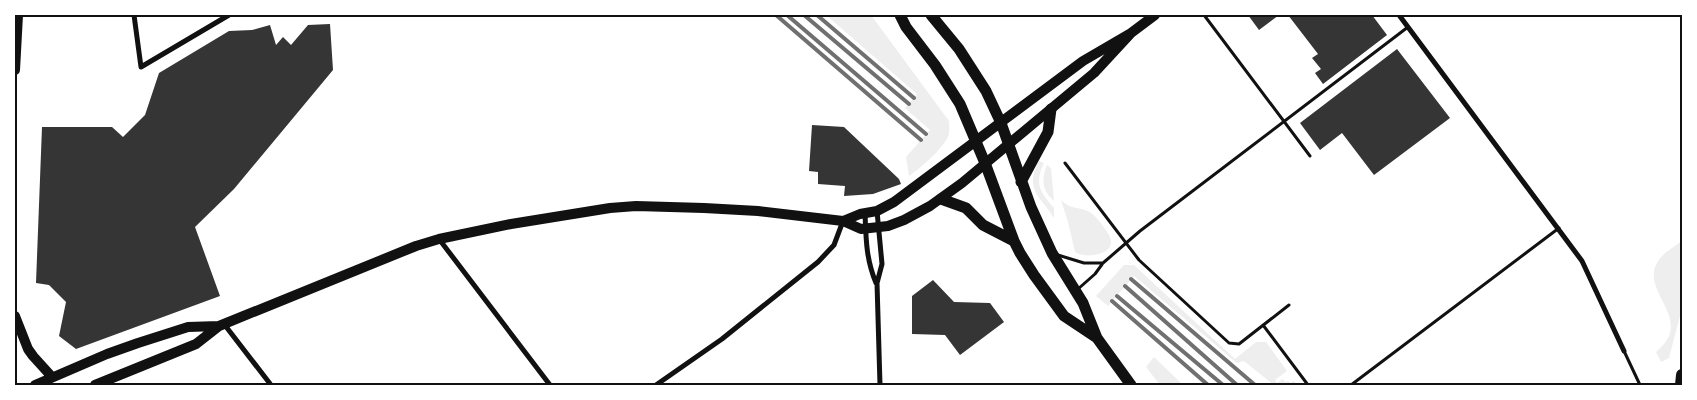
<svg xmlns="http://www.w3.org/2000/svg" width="1697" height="400" font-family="'Public Sans',sans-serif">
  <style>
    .green { fill: #eee }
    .building { fill: #353535 }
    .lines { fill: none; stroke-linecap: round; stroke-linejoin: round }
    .service { stroke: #111; stroke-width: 3 }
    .minor { stroke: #111; stroke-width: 5 }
    .primary { stroke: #111; stroke-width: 10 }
    .trunk { stroke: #111; stroke-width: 11 }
    .motorway { stroke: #111; stroke-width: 12 }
    .rail { stroke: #707070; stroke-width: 4 }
    .neatline { fill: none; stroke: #111; stroke-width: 2 }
  </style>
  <rect width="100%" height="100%" fill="#fff"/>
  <path class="green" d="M826 15H871L949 121C949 126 950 132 948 137 941 150 922 167 909 176L906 157 930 130 905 108 917 94Z
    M1039 161 1044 163C1034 184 1040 192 1054 208V218C1040 196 1024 190 1039 161Z
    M1047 165 1051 168 1054 201C1042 191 1041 179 1047 165Z
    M1061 200C1069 208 1075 207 1085 210 1095 213 1104 227 1109 235 1120 254 1086 260 1075 252L1068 222Z
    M1682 241V308L1669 358 1661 362 1656 352C1697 319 1638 292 1658 261 1664 252 1674 247 1682 241Z
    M1124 265H1134L1235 359 1256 342H1266L1287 371 1275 380 1277 383 1283 379 1285 382 1288 381 1290 383 1294 381 1297 385H1274L1244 361 1237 363 1134 276 1108 306 1096 296Z
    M1154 357 1183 385H1160L1146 367Z"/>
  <path class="building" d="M1248 15H1279L1259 30Z
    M1288 15H1372L1387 35 1323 84 1315 73 1321 69 1312 58 1318 54Z
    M330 24 333 70 234 189 195 227 220 296 76 349 59 336 66 302 49 285 36 283 42 127H112L123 137 145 115 159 73 229 31 252 30 270 25 276 45 283 37 291 45 308 25Z
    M1397 49 1450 118 1374 175 1342 133 1320 150 1300 123Z
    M812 125 844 127 899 179 901 184 873 194 844 196 845 186 818 184V172L809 171Z
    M933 280 954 302 990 303 1004 322 960 355 945 335 912 334V296Z"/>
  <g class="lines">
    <path class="service" d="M1204 15 1310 156
      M1065 163 1139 260 1229 343 1239 344 1289 305
      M1058 255 1084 263H1103
      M1078 289 1095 274 1103 263 1140 231 1408 27
      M1263 325 1308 385
      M1624 351 1640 385
      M1351 385 1559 228"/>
    <path class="minor" d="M134 15 141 67 229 15
      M1399 15 1582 261 1624 351
      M877 211 882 264 877 283 880 385
      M865 213C866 239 866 259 876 283
      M439 239 550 385
      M224 324 271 385
      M656 385 722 339 818 262 834 245 843 221"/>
    <path class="primary" d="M15 70 18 15
      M843 221 860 214 877 211 894 202 1083 61 1131 33 1155 15
      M15 316 28 349 33 356 52 377
      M35 385 107 354 138 343 188 327 219 326
      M95 385 196 344 219 326 416 246 439 239 511 224 610 208 636 206 704 208 758 211 843 221 861 229 888 226 904 220 930 206 962 183 1094 73 1131 33"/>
    <path class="trunk" d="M900 15 906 27 935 65 960 104 985 163 1014 241 1020 253 1034 275 1064 316 1097 338
      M931 15 959 49 986 91 1001 123 1031 207 1052 253 1083 303 1097 338 1131 385
      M1021 182 1048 132 1051 109
      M941 199 966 208 983 225 1014 241"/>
    <path class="motorway" d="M1681 385 1682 375"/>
    <path class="rail" d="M776 15 921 140
      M787 15 926 134
      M804 15 909 104
      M817 15 914 98
      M1131 279 1255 385
      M1125 286 1237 385
      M1117 296 1223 385
      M1112 301 1208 385"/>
  </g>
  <rect width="1697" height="400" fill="none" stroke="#ffffff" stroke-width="32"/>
  <rect x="16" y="16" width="1665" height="368" class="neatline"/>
</svg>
